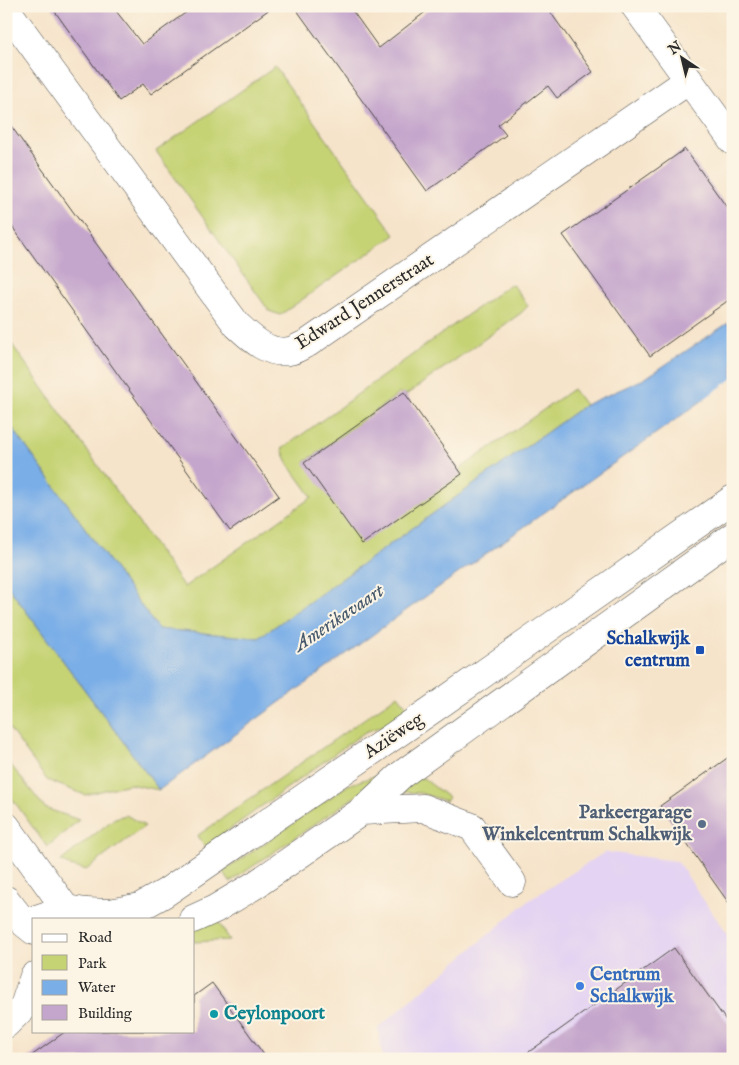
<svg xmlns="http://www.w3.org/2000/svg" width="739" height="1065" font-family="'IM FELL English',serif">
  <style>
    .built { fill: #e4d3f2 }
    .green { fill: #c6d375; stroke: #787f50 }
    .water { fill: #7aaee7; stroke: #526c89 }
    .pier { fill: #f6e4ca }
    .building { fill: #c4a5cc }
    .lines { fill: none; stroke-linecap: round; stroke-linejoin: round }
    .minor-casing { stroke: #494743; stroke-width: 29 }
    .major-casing { stroke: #494743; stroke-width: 29 }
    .minor { stroke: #fff; stroke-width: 28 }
    .major { stroke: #fff; stroke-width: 28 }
    .transit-dot { fill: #1a4fb4; stroke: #fcf5e5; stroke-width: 2 }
    .service-dot { fill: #5c6f8a; stroke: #fcf5e5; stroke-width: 2 }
    .shop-dot { fill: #3f7fe0; stroke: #fcf5e5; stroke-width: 2 }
    .culture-dot { fill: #0f9aa8; stroke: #fcf5e5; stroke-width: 2 }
    .labels { text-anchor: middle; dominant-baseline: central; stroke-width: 4; stroke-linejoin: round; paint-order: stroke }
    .street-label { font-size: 19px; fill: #2b2b2b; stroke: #fcf5e5 }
    .transit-label { font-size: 19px; font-weight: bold; fill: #164399; stroke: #fcf5e5; text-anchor: end }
    .service-label { font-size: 19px; font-weight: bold; fill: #4e5e75; stroke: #fcf5e5; text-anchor: end }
    .shop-label { font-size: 19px; font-weight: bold; fill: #366cbe; stroke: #fcf5e5; text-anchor: start }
    .culture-label { font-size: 19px; font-weight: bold; fill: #0d838f; stroke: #fcf5e5; text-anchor: start }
    .water-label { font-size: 20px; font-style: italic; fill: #47596d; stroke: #fcf5e5 }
  </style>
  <rect width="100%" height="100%" fill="#fcf5e5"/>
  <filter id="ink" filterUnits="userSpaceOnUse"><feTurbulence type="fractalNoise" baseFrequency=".02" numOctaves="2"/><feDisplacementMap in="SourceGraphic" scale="10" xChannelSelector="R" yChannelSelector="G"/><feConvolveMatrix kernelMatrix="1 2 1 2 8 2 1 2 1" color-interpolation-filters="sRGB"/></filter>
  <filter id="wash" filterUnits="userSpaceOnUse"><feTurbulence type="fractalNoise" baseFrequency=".0096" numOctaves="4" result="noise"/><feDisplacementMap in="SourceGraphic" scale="20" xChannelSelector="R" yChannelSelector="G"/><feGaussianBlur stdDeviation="1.12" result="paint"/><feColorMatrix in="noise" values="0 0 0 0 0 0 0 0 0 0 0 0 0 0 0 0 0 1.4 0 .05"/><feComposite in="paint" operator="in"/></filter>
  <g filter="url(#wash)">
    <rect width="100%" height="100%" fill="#f6e4ca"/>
    <path class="built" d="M605 852 677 861 733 943V1059H383L378 1028 528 901Z"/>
    <path class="green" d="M275 67 395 235 280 315 269 311 156 151Z
      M509 285 514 286 528 306 521 313 403 397 400 393 305 462 361 539 573 389 585 405 259 638 158 629 6 419V336L184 587 312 497 289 465 282 449Z
      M6 584 159 790 129 784 85 795 47 780 6 724Z
      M398 695 413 714 406 718 365 732 205 847 197 836Z
      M6 759 45 808 79 820 47 847 6 790Z
      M414 775 423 778 449 798 446 801 420 793 396 792Z
      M372 777H378V781L230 882 223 872 348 785Z
      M126 815 145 826 86 870 70 866 61 861 115 818Z
      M216 918 230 940 194 942V929Z"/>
    <path class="water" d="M728 323 733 330V435L706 398 408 609 159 790 6 584V419L158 629 259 638 585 405 644 379Z"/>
    <path class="pier" d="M733 378V438L704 399Z"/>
    <g id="blocks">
      <path class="building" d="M51 6H112L142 44 195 6H274L151 94 143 84 119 101Z
        M294 6H349L379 48 433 6H546L593 72 557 98 548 86 498 125 506 135 427 191Z
        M6 119 279 496 230 531 6 218Z
        M685 149 733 216V297L650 356 563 235Z
        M404 392 462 474 362 544 304 463Z
        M733 754V909L660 806Z
        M674 948 733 1030V1059H519Z
        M212 983 267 1059H27L66 1031H194V996Z"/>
    </g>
  </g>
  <g filter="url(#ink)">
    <use href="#blocks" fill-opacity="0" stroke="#494743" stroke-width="1"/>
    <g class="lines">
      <defs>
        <path id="minor" d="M635 6 733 141
          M6 9 237 325C251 338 268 355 289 351 296 350 302 345 308 343L689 80
          M362 811 423 808 472 827 512 882
          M6 900 24 923 34 931
          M36 919 66 909 86 912 110 913 140 907 165 893 430 711 733 499
          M193 919 215 909 255 885 362 811 401 775 733 536"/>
        <path id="major" d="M6 826 66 909 60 919
          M6 1024 24 1006 34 976"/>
      </defs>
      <use href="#minor" class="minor-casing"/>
      <use href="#major" class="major-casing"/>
      <use href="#minor" class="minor"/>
      <use href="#major" class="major"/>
    </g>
  </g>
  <rect class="transit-dot" x="695" y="645" width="10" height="10" rx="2.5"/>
  <circle class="service-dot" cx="702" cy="824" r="5"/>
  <circle class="shop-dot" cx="580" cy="986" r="5"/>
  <circle class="culture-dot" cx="214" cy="1014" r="5"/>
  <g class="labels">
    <g class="street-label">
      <text transform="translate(365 302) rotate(-33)">Edward Jennerstraat</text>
      <text transform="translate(394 736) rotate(-34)">Aziëweg</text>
    </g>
    <g class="transit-label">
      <text x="690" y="639">Schalkwijk<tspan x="690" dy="22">centrum</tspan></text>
    </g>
    <g class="service-label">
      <text x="692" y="813">Parkeergarage<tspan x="692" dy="22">Winkelcentrum Schalkwijk</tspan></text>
    </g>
    <g class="shop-label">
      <text x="590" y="975">Centrum<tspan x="590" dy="22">Schalkwijk</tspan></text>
    </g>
    <g class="culture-label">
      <text x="224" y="1014">Ceylonpoort</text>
    </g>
    <g class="water-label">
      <text transform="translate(339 618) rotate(-34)">Amerikavaart</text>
    </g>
  </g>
  <rect width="739" height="1065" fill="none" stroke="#fcf5e5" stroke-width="25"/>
  <rect x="32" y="918" width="162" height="115" fill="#fcf5e5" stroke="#a8a49b"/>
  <rect x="42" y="934" width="25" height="8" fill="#ffffff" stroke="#a8a49b"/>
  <text x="78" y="942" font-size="15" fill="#2b2b2b">Road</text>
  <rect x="42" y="955" width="25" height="15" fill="#c6d375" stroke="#a8a49b"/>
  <text x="78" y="968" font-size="15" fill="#2b2b2b">Park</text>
  <rect x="42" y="980" width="25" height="15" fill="#7aaee7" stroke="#a8a49b"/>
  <text x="78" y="992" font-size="15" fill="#2b2b2b">Water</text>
  <rect x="42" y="1005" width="25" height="15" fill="#c4a5cc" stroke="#a8a49b"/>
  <text x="78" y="1018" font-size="15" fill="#2b2b2b">Building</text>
  <g transform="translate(682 58) rotate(325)" stroke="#fcf5e5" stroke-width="4" paint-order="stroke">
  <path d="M0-4L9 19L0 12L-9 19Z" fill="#2b2b2b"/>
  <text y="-8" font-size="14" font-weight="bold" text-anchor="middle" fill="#2b2b2b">N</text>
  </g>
</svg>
